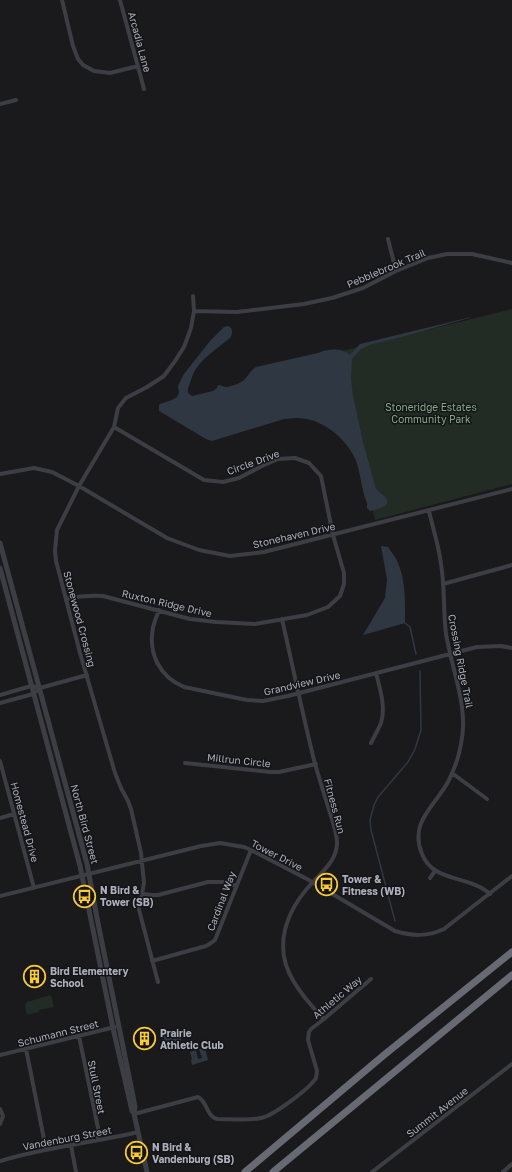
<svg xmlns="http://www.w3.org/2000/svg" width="512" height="1172" font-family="'Golos Text',sans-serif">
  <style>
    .green { fill: #222b24 }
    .water { fill: #2f3842 }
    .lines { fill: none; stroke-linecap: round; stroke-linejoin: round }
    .stream { stroke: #2f3842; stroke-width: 1.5 }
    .minor { stroke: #3d3d44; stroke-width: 4 }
    .tertiary { stroke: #3d3d44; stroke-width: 5 }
    .motorway { stroke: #676973; stroke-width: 7 }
    .labels { text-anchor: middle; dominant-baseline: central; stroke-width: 3; stroke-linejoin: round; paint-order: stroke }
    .street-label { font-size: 10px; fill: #acb0bc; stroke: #151518 }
    .park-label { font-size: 10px; fill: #83a889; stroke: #151518 }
    .poi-label { font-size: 10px; font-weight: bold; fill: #acb0bc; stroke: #151518; text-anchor: start }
  </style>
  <rect width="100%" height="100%" fill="#1a1a1d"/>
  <path class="green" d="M512 309V484L375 520 345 400 249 374Z
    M51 995 54 1007 39 1010V1012L27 1015 25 1005 27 1002Z"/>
  <path class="water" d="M471 317 469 318 409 335 369 345 360 350 352 359 351 379 353 396 363 442 376 489C379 492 384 495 386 498 392 507 374 510 370 511L367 508V503C361 489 361 472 355 458 345 437 320 417 296 418 292 418 288 419 284 419L212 441 206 439 159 411V405L160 404 172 400 177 397 179 393 178 386 184 374 210 341 224 327 228 326C233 328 233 333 230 338 217 349 201 358 193 374 192 377 191 380 190 383 188 389 185 392 192 396L213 391 217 388 218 385C221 385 223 387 227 387 232 386 242 383 245 379 249 375 250 371 256 367L318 353C327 349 342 347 350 355L360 344Z
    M381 546 388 547C391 552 396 557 398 563 406 582 405 603 405 623L363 635 385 598 387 579Z
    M176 1033 180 1034 184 1036 181 1039 180 1042 168 1045H165L164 1038V1035L168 1034 171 1038 173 1039 176 1037Z
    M205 1048 208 1060 192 1065 191 1060 192 1059 190 1052 196 1050 198 1059 202 1058 199 1049Z"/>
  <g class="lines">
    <path class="stream" d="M405 623 410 627 416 654
      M395 921 371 830 370 820 374 805 378 797 408 762 415 749 421 730 420 671"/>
    <path class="minor" d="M62 0 73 46 78 59 83 65 94 71 110 73 138 66
      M120 0 144 89
      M0 104 16 100
      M388 239 396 271
      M194 311 237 312 304 304 332 298 363 288 396 271 428 258 447 254H472L512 263
      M0 474 34 468 52 472 79 486 167 538 199 550 230 556 264 552 512 489
      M429 511C433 529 439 546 441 564 445 587 443 611 446 634 452 671 469 707 461 744 459 757 454 770 448 782 434 807 409 822 422 854 433 883 470 875 490 894
      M443 584 512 565
      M66 599C79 596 90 595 103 596L190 619 216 622 255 624 307 615 328 607 340 596 344 584V573L333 535 321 476 309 463 295 458 278 459 262 466 239 478 223 482 204 480 114 427
      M159 610C157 616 154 622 153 628 148 654 160 677 184 687L247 700 263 701 288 696 477 647 501 646 512 648
      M282 619C293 668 303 716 315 764 320 781 325 797 330 813 333 823 337 833 337 843 337 860 323 871 312 883 286 911 272 947 294 982 302 995 313 1008 324 1019
      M40 688 87 675
      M0 695 31 686 40 688 33 694 0 703
      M371 743C374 737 378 730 381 723 386 707 380 689 376 673
      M0 761 34 888
      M185 763 270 772H279L316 764
      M452 773 487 799
      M0 818 14 814
      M430 878 435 871
      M142 894 153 895H158L208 882H223L236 886
      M0 896 201 846 220 843 244 847 251 850 307 879 395 931C412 936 427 937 444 929L512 876
      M152 961 206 946 211 943 215 940 251 850
      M158 982 138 906 142 894 144 883 141 853 131 809 128 801 121 788 115 773 80 653 56 561 55 550 57 530 79 486 114 427 118 408 126 398 147 387 164 376 175 361 184 347 191 328 194 311 193 296
      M79 1036 98 1128V1140
      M26 1049 46 1149
      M0 1055 115 1027
      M0 1109 3 1116 0 1124
      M134 1114 198 1097C208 1102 206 1116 217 1119 229 1119 249 1121 261 1118 273 1116 309 1089 316 1078L317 1071 308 1040 309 1032 311 1029 324 1019 371 979
      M71 1145 76 1172
      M0 1161C45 1147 92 1143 138 1132
      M372 1172 512 1064
      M503 1172 512 1164"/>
    <path class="tertiary" d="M0 543 87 864 97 918 133 1096 135 1107 134 1114 147 1172
      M0 568 80 866 113 1028 132 1111 134 1113"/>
    <path class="motorway" d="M245 1172 384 1055 512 952
      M273 1172 512 975"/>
  </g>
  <defs>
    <symbol id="bus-ring" viewBox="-11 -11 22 22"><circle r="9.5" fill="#151518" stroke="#f8ca37" stroke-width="1.5"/><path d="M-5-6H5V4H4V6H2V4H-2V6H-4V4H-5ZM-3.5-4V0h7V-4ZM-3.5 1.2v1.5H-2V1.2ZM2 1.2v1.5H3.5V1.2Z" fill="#f8ca37"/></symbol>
    <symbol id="building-ring" viewBox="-11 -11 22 22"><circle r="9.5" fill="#151518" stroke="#f8ca37" stroke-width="1.5"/><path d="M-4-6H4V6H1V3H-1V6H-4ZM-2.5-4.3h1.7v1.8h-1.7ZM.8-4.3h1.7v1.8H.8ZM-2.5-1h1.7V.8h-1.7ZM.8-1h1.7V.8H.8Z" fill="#f8ca37"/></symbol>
  </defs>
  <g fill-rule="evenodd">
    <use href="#bus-ring" x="314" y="872" width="25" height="25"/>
    <use href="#bus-ring" x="72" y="884" width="25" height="25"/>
    <use href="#building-ring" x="22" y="964" width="25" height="25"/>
    <use href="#building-ring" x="132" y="1026" width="25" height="25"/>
    <use href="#bus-ring" x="124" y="1140" width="25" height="25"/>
  </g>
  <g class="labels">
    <g class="street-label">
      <text transform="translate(140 42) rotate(75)">Arcadia Lane</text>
      <text transform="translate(386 268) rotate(-23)">Pebblebrook Trail</text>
      <text transform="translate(253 462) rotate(-20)">Circle Drive</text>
      <text transform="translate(294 535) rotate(-13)">Stonehaven Drive</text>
      <text transform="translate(167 603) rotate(13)">Ruxton Ridge Drive</text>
      <text transform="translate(80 619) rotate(75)">Stonewood Crossing</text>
      <text transform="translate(461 661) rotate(79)">Crossing Ridge Trail</text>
      <text transform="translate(302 683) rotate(-13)">Grandview Drive</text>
      <text transform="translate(239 760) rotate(6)">Millrun Circle</text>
      <text transform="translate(335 806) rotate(75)">Fitness Run</text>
      <text transform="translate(25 822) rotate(75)">Homestead Drive</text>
      <text transform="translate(85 824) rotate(75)">North Bird Street</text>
      <text transform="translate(277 855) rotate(27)">Tower Drive</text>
      <text transform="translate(221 901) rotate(-69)">Cardinal Way</text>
      <text transform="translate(337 997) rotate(-40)">Athletic Way</text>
      <text transform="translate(58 1033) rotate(-14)">Schumann Street</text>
      <text transform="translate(97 1087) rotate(79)">Stull Street</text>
      <text transform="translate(437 1112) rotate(-38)">Summit Avenue</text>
      <text transform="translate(67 1138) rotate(-11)">Vandenburg Street</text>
    </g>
    <g class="park-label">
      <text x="431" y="407">Stoneridge Estates<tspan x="431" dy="12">Community Park</tspan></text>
    </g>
    <g class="poi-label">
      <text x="342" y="879">Tower &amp;<tspan x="342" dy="12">Fitness (WB)</tspan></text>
      <text x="100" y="890">N Bird &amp;<tspan x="100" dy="12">Tower (SB)</tspan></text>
      <text x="50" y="971">Bird Elementery<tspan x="50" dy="12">School</tspan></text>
      <text x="160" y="1033">Prairie<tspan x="160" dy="12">Athletic Club</tspan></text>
      <text x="152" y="1147">N Bird &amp;<tspan x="152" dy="12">Vandenburg (SB)</tspan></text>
    </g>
  </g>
</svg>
